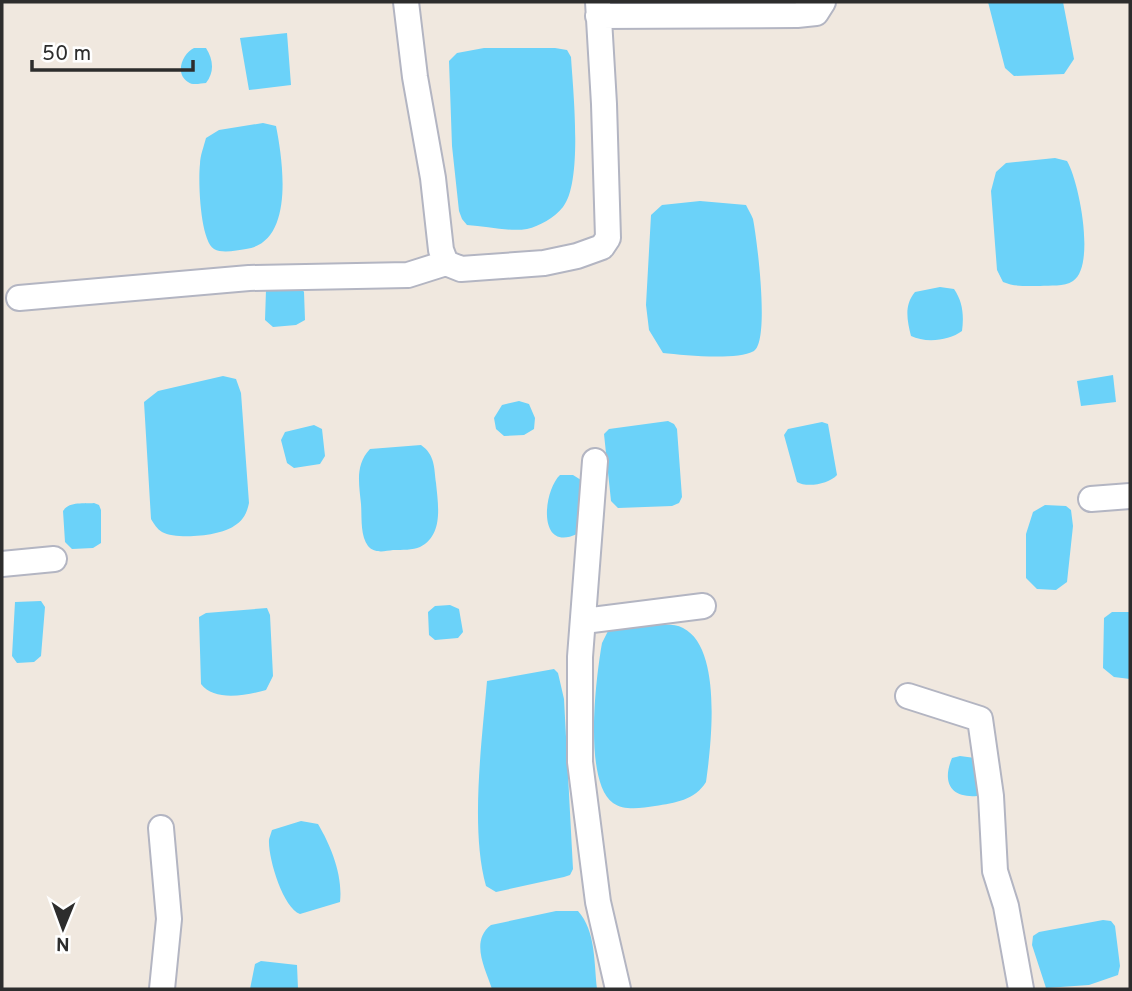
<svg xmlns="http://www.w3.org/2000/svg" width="1132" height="991" font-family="Overpass,sans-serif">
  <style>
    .water { fill: #6bd2f9 }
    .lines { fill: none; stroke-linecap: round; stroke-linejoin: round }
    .street-casing { stroke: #b3b5c2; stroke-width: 28 }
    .street { stroke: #fff; stroke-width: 24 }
  </style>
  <rect width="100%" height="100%" fill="#f0e8df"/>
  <path class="water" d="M988 2H1063L1074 59 1064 74 1014 76 1005 68Z
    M287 33 291 85 249 90 240 38Z
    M194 48H206C213 59 215 72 206 83 201 83 193 86 188 82 174 73 183 53 194 48Z
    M484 48H555L567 50 571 57C573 90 583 182 563 207 554 218 540 226 527 229 509 232 486 226 467 225L462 219 459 211 452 146 449 61 457 53Z
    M263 123 276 126C283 161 295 242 246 249 237 250 223 254 214 249 200 240 198 180 200 164 200 156 204 146 206 138L219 130Z
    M1055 158 1067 161C1079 181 1096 266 1073 281 1064 287 1050 285 1040 286 1027 286 1015 287 1003 282L997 270 991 191 996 172 1006 163Z
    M700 201 746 205C748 209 751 214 753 219 757 239 770 341 754 351 735 361 684 355 663 353L649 330 646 305 651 215 662 205Z
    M272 284 299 285 304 292 305 320 296 325 273 327 265 320 266 290Z
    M940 287 954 289C963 302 964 316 962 331 949 341 925 343 911 336 907 320 904 305 915 292Z
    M1113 375 1116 402 1081 406 1077 381Z
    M223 376 236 379 241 393 249 503C247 513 243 521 234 526 220 536 177 540 162 532 157 529 154 524 151 519L144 402 158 391Z
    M519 401 529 404 535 418 534 429 524 435 504 436 496 429 494 418 502 405Z
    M668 421 674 424 677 429 682 497 679 503 672 506 618 508 611 501 604 434 609 429Z
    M822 422 828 424 837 475C829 484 807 488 797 482L784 435 788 429Z
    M314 425 322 429 325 456 320 464 294 468 287 463 281 440 285 432Z
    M421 445C435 455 434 467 436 483 438 504 444 535 420 547 413 550 402 550 393 550 385 551 375 554 368 546 360 535 362 517 361 504 359 483 355 465 370 449Z
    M560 475H573L581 480 584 490 577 534C537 553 543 491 560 475Z
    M94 503 99 505 101 510V543L93 548 72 549 65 542 63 511C69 501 84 504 94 503Z
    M1045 505 1066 506 1071 510 1073 526 1067 582 1056 590 1037 589 1026 578V534L1033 512Z
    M41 601 45 607 41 656 34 662 17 663 12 656 15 602Z
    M450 605 459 609 463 632 458 638 435 640 429 635 428 612 435 606Z
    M267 608 270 615 273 676 266 690C248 695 214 702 201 684L199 617 206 613Z
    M1112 612H1130V679L1114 677 1103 668 1104 618Z
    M651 625C662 625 674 623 683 628 723 648 711 746 706 782 695 800 675 803 655 806 642 808 624 811 613 803 583 781 596 677 602 643L608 631 616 626Z
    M554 669 558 673 564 699 573 869 570 875 564 877 496 892 486 886C470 829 482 741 487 681Z
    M960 756 975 758 982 789 977 796C950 798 942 782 952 758Z
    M301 821 318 824C331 846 343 875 340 902L300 914C283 908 268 858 269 840 269 839 272 830 272 830Z
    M556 911H578C596 931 594 963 597 989H492C485 968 470 941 491 925Z
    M1103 920 1111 921 1115 926 1120 966 1118 975 1089 985 1046 988 1032 945 1033 936 1039 932Z
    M261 961 297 965 298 989H250L255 964Z"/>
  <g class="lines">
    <defs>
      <path id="street" d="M406 2 415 77 433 178 441 250 446 263 461 269 544 263 577 256 602 247 608 238 604 104 598 2
        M598 16 797 15 816 13 823 2
        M19 298 249 278 408 275 446 263
        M595 461 580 657V762L598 902 618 989
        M1091 499 1130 496
        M2 564 54 559
        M584 621 703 606
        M908 696 980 719 991 796 995 871 1006 906 1021 989
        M161 828 169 919 162 989"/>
    </defs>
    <use href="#street" class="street-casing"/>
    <use href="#street" class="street"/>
  </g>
  <rect width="1132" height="991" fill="none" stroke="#2d2d2d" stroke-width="7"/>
  <g transform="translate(63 928) rotate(181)" stroke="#ffffff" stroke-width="5" paint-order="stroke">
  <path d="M0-5L12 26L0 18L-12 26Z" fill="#2d2d2d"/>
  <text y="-10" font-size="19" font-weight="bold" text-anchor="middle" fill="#2d2d2d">N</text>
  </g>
  <path d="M32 60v10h161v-10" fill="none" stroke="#2d2d2d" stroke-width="3.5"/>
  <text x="42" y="60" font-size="21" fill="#2d2d2d" stroke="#ffffff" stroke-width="5" paint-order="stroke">50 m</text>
</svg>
